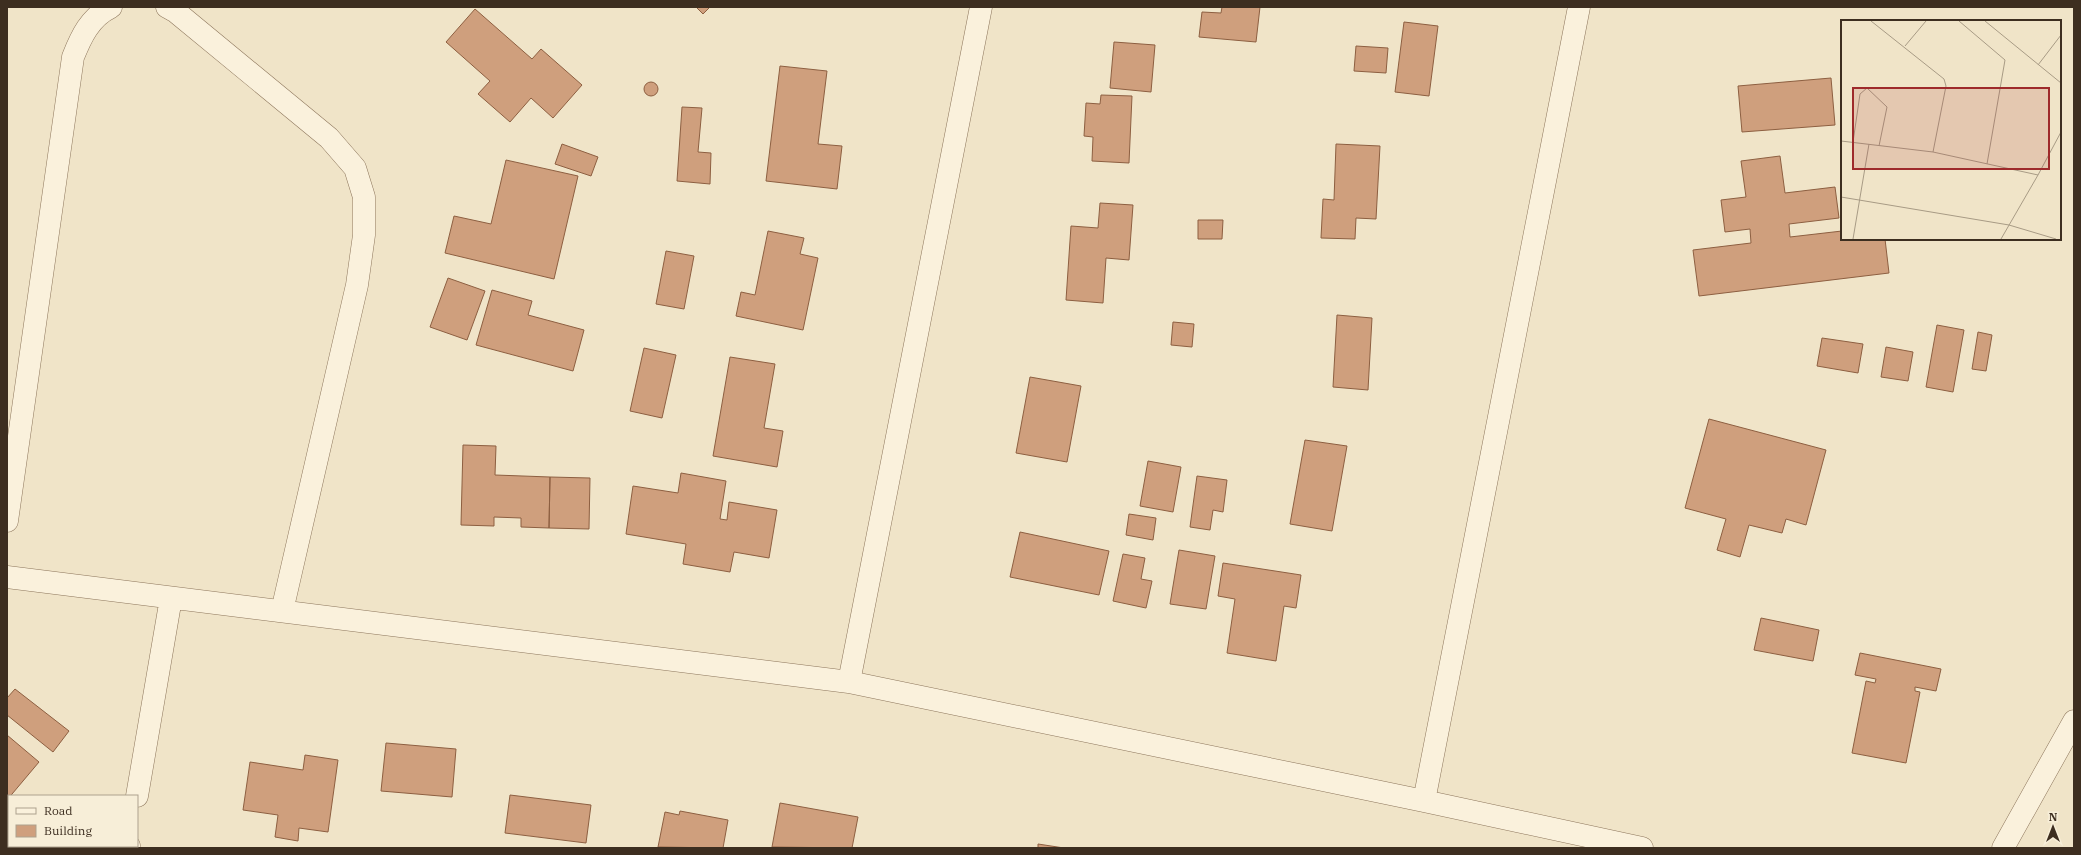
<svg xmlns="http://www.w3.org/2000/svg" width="2081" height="855" font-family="'IBM Plex Serif',serif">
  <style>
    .building { fill: #cf9f7d; stroke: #8d5f41 }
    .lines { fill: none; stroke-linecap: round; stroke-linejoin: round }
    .minor-casing { stroke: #8d765c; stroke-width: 23 }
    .minor { stroke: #faf1dc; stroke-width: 22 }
    .inset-road { fill: none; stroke: #a89b85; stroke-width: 1 }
    .view { fill: #9e2a2b; fill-opacity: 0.15; stroke: #9e2a2b; stroke-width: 2 }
    .inset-edge { fill: none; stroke: #3d2e20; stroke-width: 2 }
  </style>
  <rect width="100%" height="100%" fill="#f0e4c8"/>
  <path class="building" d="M696 7H710L703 14Z
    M1222 7H1260L1256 42 1199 37 1202 12 1221 13Z
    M475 9 532 59 541 49 582 85 553 118 531 98 510 122 478 94 490 81 446 42Z
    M1404 22 1438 26 1429 96 1395 92Z
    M1114 42 1155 45 1151 92 1110 88Z
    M1356 46 1388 48 1386 73 1354 71Z
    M780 66 827 71 818 144 842 146 837 189 766 181Z
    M1831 78 1835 125 1742 132 1738 86Z
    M644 89a7 7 0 1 1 14 0a7 7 0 1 1-14 0Z
    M1101 95 1132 96 1129 163 1092 161 1093 137 1084 136 1086 103 1100 104Z
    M682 107 702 108 698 152 711 153 710 184 677 181Z
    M562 144 598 157 591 176 555 164Z
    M1336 144 1380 146 1376 219 1356 218 1355 239 1321 238 1323 199 1334 200Z
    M1780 156 1785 193 1835 187 1839 218 1789 224 1790 237 1842 231V239H1885L1889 273 1699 296 1693 250 1751 243 1750 229 1725 232 1721 200 1746 197 1741 161Z
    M506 160 578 176 554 279 445 253 454 216 491 224Z
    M1100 203 1133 205 1129 260 1106 258 1103 303 1066 300 1071 226 1098 228Z
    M1198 220H1223L1222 239H1198Z
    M768 231 804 238 800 254 818 258 803 330 736 316 741 292 755 295Z
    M666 251 694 256 684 309 656 304Z
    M448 278 485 291 467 340 430 327Z
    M492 290 532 301 528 315 584 330 573 371 476 345Z
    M1337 315 1372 318 1368 390 1333 387Z
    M1173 322 1194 324 1192 347 1171 345Z
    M1937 325 1964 330 1953 392 1926 387Z
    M1978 332 1992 335 1986 371 1972 369Z
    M1822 338 1863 344 1858 373 1817 366Z
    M1886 347 1913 352 1908 381 1881 377Z
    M644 348 676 355 662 418 630 411Z
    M730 357 775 364 764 428 783 431 777 467 713 456Z
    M1030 377 1081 386 1067 462 1016 453Z
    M1709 419 1826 450 1806 525 1786 519 1782 533 1749 525 1740 557 1717 550 1726 519 1685 508Z
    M1305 440 1347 446 1332 531 1290 524Z
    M463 445 496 446 495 475 550 477 549 528 521 527V518L494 517V526L461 525Z
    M1148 461 1181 467 1173 512 1140 506Z
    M681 473 726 481 720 519 727 520 729 502 777 510 769 558 734 552 730 572 683 564 686 544 626 534 633 486 678 493Z
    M1197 476 1227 480 1223 512 1213 510 1210 530 1190 527Z
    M550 477 590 478 589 529 549 528Z
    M1129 514 1156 518 1153 540 1126 535Z
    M1020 532 1109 551 1099 595 1010 577Z
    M1179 550 1215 556 1206 609 1170 604Z
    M1123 554 1145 558 1141 579 1152 581 1146 608 1113 601Z
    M1223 563 1301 575 1296 608 1284 606 1276 661 1227 653 1235 599 1218 596Z
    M1761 618 1819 630 1813 661 1754 650Z
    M1860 653 1941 669 1936 691 1915 687V691L1920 692 1906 763 1852 753 1866 681 1875 683 1876 679 1855 675Z
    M15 689 69 731 53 752 7 715V698Z
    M7 735 39 762 7 800Z
    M386 743 456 749 452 797 381 791Z
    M305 755 338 760 328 832 299 828 298 841 275 837 278 815 243 810 250 762 303 770Z
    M510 795 591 805 586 843 505 833Z
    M780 803 858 817 852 848 772 847Z
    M680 811 728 820 723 848 658 847 665 812 679 815Z
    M1038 844 1064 848H1038Z"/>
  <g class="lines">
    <defs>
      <path id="minor" d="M167 7 176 12 329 138 355 168 364 197V235L357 285 282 611
        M7 521 73 57C81 37 90 17 111 7
        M7 577 849 682 1424 801 1642 848
        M849 682 981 7
        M137 796 171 598
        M1424 801 1579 7
        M128 848 129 846
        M2003 848 2074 721"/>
    </defs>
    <use href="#minor" class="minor-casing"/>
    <use href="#minor" class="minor"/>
  </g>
  <g transform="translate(1841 20)">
    <rect width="220" height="220" fill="#f0e4c8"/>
    <path class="inset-road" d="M30 1 103 59 105 66 92 132M118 1 164 40 146 144M144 1 220 63M64 26 85 1M197 45 220 15M0 121 92 132 197 155 220 112M12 122 19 74 26 68 46 87 38 126M0 177 168 205 215 219M12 219 28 124M160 219 197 155"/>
    <path class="view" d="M12 68H208V149H12Z"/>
    <rect width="220" height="220" class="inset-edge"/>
  </g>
  <rect width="2081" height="855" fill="none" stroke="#3d2e20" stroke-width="16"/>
  <rect x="8" y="795" width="130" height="52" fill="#f7eed8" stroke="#ada18e"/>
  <rect x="16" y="808" width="20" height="6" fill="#faf1dc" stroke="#ada18e"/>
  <text x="44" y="815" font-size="12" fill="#3d2e20">Road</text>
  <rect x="16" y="825" width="20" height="12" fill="#cf9f7d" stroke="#ada18e"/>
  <text x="44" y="835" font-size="12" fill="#3d2e20">Building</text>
  <g transform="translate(2053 827)" stroke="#f7eed8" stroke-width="3" paint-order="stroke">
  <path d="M0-3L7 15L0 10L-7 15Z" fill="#3d2e20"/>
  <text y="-6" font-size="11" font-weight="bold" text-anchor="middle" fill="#3d2e20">N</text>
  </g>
</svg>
